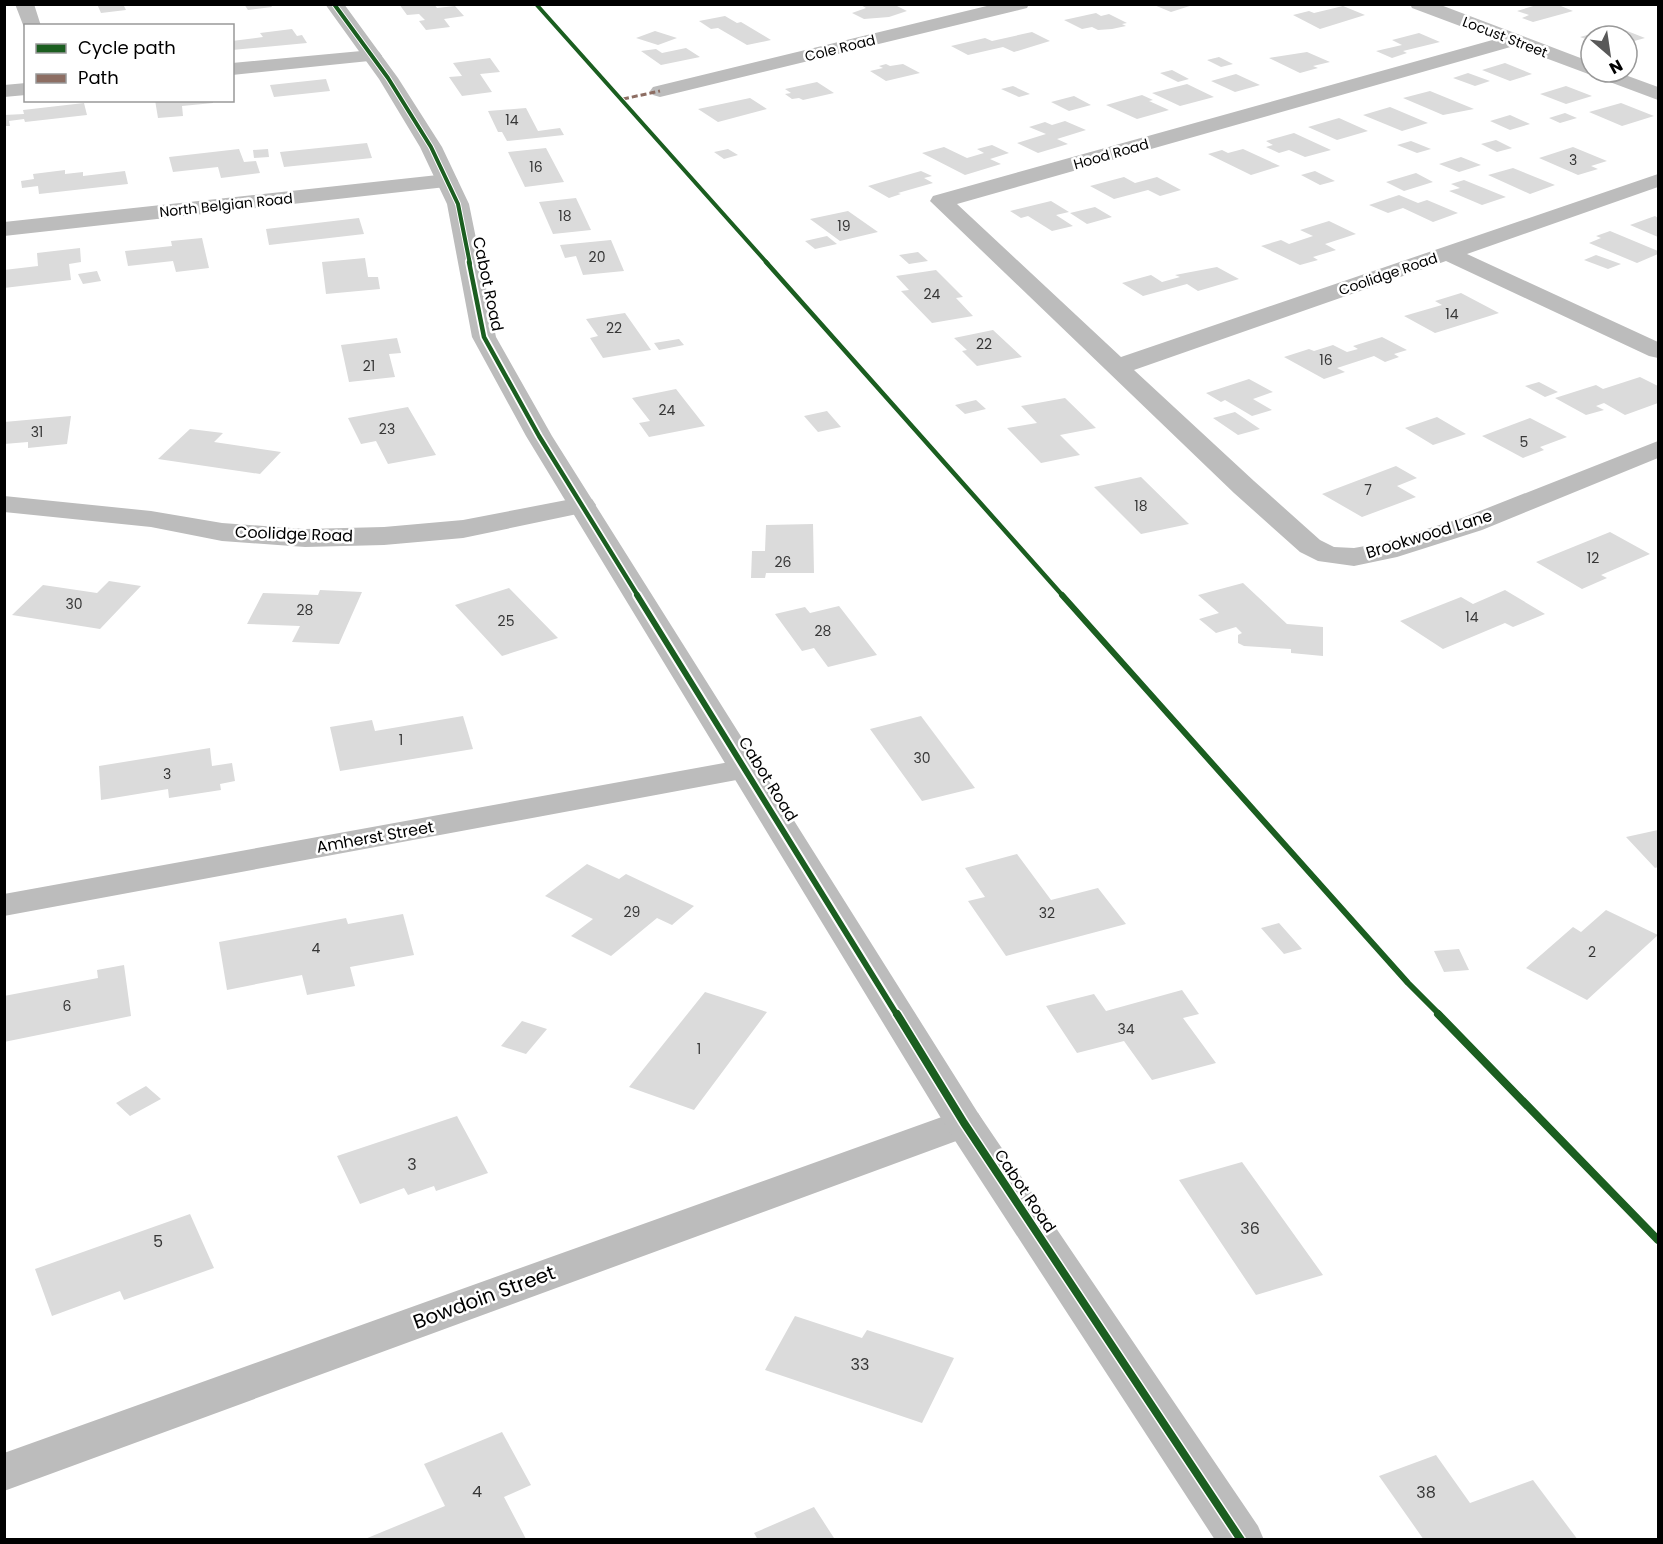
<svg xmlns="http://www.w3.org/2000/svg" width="1663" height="1544" font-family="Poppins,sans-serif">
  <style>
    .building { fill: #dbdbdb }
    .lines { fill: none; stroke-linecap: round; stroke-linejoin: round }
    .minor { fill: #bcbcbc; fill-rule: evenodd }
    .tertiary { fill: #bcbcbc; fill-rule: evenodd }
    .secondary { fill: #bfbfbf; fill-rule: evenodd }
    .quiet { stroke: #8d6e63; stroke-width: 3; stroke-dasharray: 6 3; stroke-linecap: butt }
    .cycleway-far3-casing { stroke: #fff; stroke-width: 6 }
    .cycleway-far2-casing { stroke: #fff; stroke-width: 8 }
    .cycleway-far1-casing { stroke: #fff; stroke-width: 10 }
    .cycleway-casing { stroke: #fff; stroke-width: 11 }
    .cycleway-far3 { stroke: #1b5e20; stroke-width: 4 }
    .cycleway-far2 { stroke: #1b5e20; stroke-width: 4.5 }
    .cycleway-far1 { stroke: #1b5e20; stroke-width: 6 }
    .cycleway { stroke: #1b5e20; stroke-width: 8 }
    .labels { text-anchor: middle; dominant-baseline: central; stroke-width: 5; stroke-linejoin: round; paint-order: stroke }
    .far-street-label { font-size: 14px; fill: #000; stroke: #fff }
    .number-label { font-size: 14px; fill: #373737 }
    .street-label { font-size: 16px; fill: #000; stroke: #fff }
    .near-number-label { font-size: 16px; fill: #373737 }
    .near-street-label { font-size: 20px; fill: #000; stroke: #fff }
  </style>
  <rect width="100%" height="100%" fill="#fff"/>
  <path class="building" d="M97 4 124 6 126 10 101 13Z
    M244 4H270L272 7 248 10Z
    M399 4H434L437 8 455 6 464 16 444 19 450 27 426 30 419 21 425 20 419 14 407 15Z
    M859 4H893L907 11 889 17 864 19 852 13 866 8Z
    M1196 4 1171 12 1154 5V4Z
    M1540 4H1556L1573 11 1533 22 1522 18 1529 15 1517 11Z
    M1343 6 1365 15 1320 29 1293 15 1309 11 1314 13Z
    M1096 13 1101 16 1109 14 1127 23 1122 24 1126 26 1112 29 1098 30 1092 27 1082 29 1064 20Z
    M725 16 737 23 741 22 771 40 747 45 718 28 711 29 699 21Z
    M1617 27 1645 38 1627 43V36H1591V41L1580 37Z
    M292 29 297 36 302 35 307 43 232 50V41L263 37 260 33Z
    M655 31 677 38 658 45 636 38Z
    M1032 32 1050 41 1014 52 1003 47 968 55 951 46 985 38 992 41Z
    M1419 33 1440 42 1403 51 1407 53 1392 58 1376 51 1402 45 1392 40Z
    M686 48 700 57 661 65 641 51 656 49 662 53Z
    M1307 52 1330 62 1313 66 1318 68 1300 73 1269 58Z
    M1219 57 1233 64 1221 67 1207 60Z
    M490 58 500 72 480 74 492 92 462 96 449 77 462 76 453 63Z
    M1505 63 1532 74 1510 81 1482 70Z
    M886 64 890 66 903 64 920 73 886 81 870 71 883 68 879 66Z
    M1172 70 1189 79 1178 82 1160 73Z
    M1468 73 1490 81 1475 86 1453 78Z
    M1236 74 1260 85 1235 92 1211 81Z
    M326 79 330 91 274 97 270 85Z
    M817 82 834 93 803 100 799 98 792 99 785 94 791 93 785 89Z
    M1187 84 1214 97 1180 106 1152 93Z
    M1013 86 1030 94 1019 97 1001 89Z
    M1566 86 1592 96 1566 104 1540 94Z
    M1430 91 1474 109 1443 115 1403 98Z
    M1142 95 1153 100 1149 101 1169 110 1137 119 1106 105Z
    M1074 96 1091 105 1069 111 1051 102Z
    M750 98 767 109 718 122 698 109Z
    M155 100H213V103L182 106 183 116 158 118Z
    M84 103 87 115 25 122 24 119 9 121 10 126H4V115L24 114 23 110Z
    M1621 103 1654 116 1622 126 1589 112Z
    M1390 107 1428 123 1402 131 1363 115Z
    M526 108 538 131 560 128 564 135 507 141 502 132H498L488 111Z
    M1565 113 1577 118 1560 123 1549 118Z
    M1510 115 1530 124 1510 130 1490 121Z
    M1339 118 1368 131 1337 140 1308 127Z
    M1065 121 1086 130 1057 139 1068 144 1038 153 1017 143 1046 134 1029 127 1045 122 1052 125Z
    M1294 133 1331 150 1305 157 1289 150 1279 153 1266 147 1273 145 1266 141Z
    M1496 140 1512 148 1497 152 1481 144Z
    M1411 141 1431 149 1417 153 1397 145Z
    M367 143 372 158 284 167 280 152Z
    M992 145 1009 153 990 159 1001 164 965 175 922 153 944 147 967 158 984 153 977 149Z
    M1573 147 1607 161 1591 166 1598 169 1578 175 1539 158Z
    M546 148 564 182 525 187 508 152Z
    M239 149 244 162 256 161 260 173 221 178 218 167 173 172 169 157Z
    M268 149 269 157 254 158 253 150Z
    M728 149 738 155 724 159 714 152Z
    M1243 149 1280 166 1251 175 1208 154 1222 150 1228 153Z
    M1461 157 1481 165 1459 172 1439 164Z
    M1513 168 1555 185 1530 194 1488 175Z
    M65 170V174L83 172V176L125 171 128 184 39 194 38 186 22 188 21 181 34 179 33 174Z
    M921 171 932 176 924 178 933 183 898 193 901 194 889 198 868 186Z
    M1315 171 1335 181 1320 185 1301 175Z
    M1416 173 1433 182 1404 191 1386 182Z
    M1124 177 1135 183 1157 177 1181 190 1160 196 1148 190 1114 199 1090 186Z
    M1464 180 1506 197 1482 205 1449 191 1460 188 1451 184Z
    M1399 195 1418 203 1427 200 1458 213 1433 222 1403 208 1388 213 1369 205Z
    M576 198 591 230 553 234 539 202Z
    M1051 201 1069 212 1056 215 1073 226 1052 231 1028 216 1021 218 1010 211Z
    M1095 207 1112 217 1087 224 1070 213Z
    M848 211 878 232 840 241 810 219Z
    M1655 216 1658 218V237L1630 225Z
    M359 218 364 234 269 245 266 229Z
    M1329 221 1356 234 1325 244 1336 250 1313 257 1318 260 1300 265 1261 246 1281 240 1289 244 1313 236 1300 230Z
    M1610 231 1658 251V254L1637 263 1589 243 1601 238 1596 236Z
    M827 236 837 244 815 249 805 241Z
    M202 238 209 268 176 272 173 261 128 266 125 251 172 246 171 241Z
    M611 240 624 271 583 275 576 256 565 258 560 245Z
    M80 248 81 262 69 264 71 280 4 288V270L38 266 37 253Z
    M918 252 928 261 909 264 899 255Z
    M1596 255 1621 264 1608 269 1584 260Z
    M365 258 368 277H378L380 289 326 294 322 262Z
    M1217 267 1239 279 1198 291 1187 284 1143 296 1122 283 1151 275 1162 282 1180 277 1175 275Z
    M936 270 963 297 956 298 973 316 932 323 901 291 909 290 896 276Z
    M97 271 101 281 83 284 78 274Z
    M1461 293 1499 313 1435 333 1404 316 1442 305 1435 301Z
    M625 313 651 350 603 358 590 338 598 336 586 319Z
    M993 330 1022 357 977 366 962 351 967 350 954 338Z
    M1382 337 1407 350 1394 354 1399 357 1385 362 1374 356 1337 368 1345 372 1324 379 1284 357 1309 349 1314 351 1333 345 1347 352 1358 349 1353 346Z
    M397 338 401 353 389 354 395 377 349 382 341 345Z
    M679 339 684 345 659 350 654 343Z
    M1640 377 1658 386V403L1625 415 1604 403 1596 406 1604 410 1586 415 1555 398 1596 385 1603 389Z
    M1249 379 1273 392 1253 399 1272 410 1252 416 1225 400 1221 402 1206 393Z
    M1539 382 1558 392 1545 397 1525 386Z
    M676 389 705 426 649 437 639 423 650 421 632 398Z
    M1065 398 1096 428 1060 435 1080 455 1041 463 1007 428 1037 423 1021 406Z
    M976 400 986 409 965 414 955 405Z
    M408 407 436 455 388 464 376 441 361 444 348 418Z
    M827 411 841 427 818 432 804 416Z
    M1235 412 1260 429 1238 435 1213 418Z
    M71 416 67 444 28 448V442L4 444V422Z
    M1437 417 1466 434 1433 445 1405 428Z
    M1530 418 1567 437 1540 447 1544 450 1523 458 1482 436Z
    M190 429 223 433 214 442 281 452 260 474 158 459Z
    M1396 466 1417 478 1397 486 1416 497 1362 517 1322 494Z
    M1141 477 1189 524 1141 534 1094 487Z
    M813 524 814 573H766L765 578H751L752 551H765L766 525Z
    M1610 532 1650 554 1601 575 1607 578 1582 589 1536 562Z
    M109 581 141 586 100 629 12 615 43 585 97 593Z
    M1243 583 1287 624 1323 627V656L1291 653V649L1244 646 1238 643V635L1242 633 1236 627 1216 633 1199 619 1219 613 1198 595Z
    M509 588 558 638 502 656 455 605Z
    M320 590 362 592 339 644 292 642 300 626 247 624 263 593 318 595Z
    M1505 590 1545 614 1513 627 1505 623 1443 649 1400 621 1461 597 1473 604Z
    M839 606 877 655 828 667 814 648 802 651 775 614 805 607 810 613Z
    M463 716 473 749 340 771 330 727 372 720 375 731Z
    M921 716 975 788 922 801 870 729Z
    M210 748 212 766 232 763 235 781 220 784 221 790 169 798 168 789 101 800 99 766Z
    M1658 830V867L1655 868 1626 837Z
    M1017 854 1051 900 1098 888 1126 924 1006 956 968 901 985 897 965 868Z
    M587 864 619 879 626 874 694 906 672 925 657 918 611 956 571 936 593 919 545 896Z
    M1606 910 1658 935 1587 1000 1526 968 1573 927 1581 932Z
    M403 914 414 955 350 967 355 986 307 995 302 975 227 990 219 942 346 918 348 924Z
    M1279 923 1302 949 1284 954 1261 928Z
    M1459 949 1469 970 1444 972 1434 951Z
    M124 965 131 1016 4 1042V996L98 978 97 970Z
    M1182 990 1199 1014 1183 1018 1216 1063 1152 1080 1124 1041 1077 1053 1046 1006 1094 994 1106 1011Z
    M705 992 767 1012 694 1110 629 1087Z
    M522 1021 547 1029 526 1054 501 1046Z
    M146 1086 161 1099 130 1116 116 1103Z
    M457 1116 488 1173 436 1191 434 1186 408 1195 404 1188 360 1204 337 1156Z
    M1242 1162 1323 1275 1256 1295 1179 1180Z
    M190 1214 214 1268 124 1300 120 1291 52 1316 35 1269Z
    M795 1316 862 1338 867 1330 954 1358 922 1423 765 1370Z
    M502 1432 531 1485 504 1497 526 1539H365L445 1506 424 1464Z
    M1436 1455 1470 1503 1533 1480 1578 1540H1424L1379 1476Z
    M814 1507 834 1538 758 1540 754 1533Z"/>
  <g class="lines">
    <path class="minor" d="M15 4H34L41 26H26L25 30Z
      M995 4H1029L1027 8 660 97 653 95 650 91 653 87Z
      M1514 34 1521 36 1524 40 1521 44 957 204 1121 357 1658 174V187L1467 254 1658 342V358L1649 356 1446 261 1134 370 1254 481 1320 540 1334 547 1354 548 1382 543 1462 518 1658 441V458L1482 530 1397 557 1354 566 1318 561 1300 552 1234 493 930 201 933 196Z
      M372 50 379 52 382 56 379 60 232 75V63Z
      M26 83V95L4 97V85Z
      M447 174 455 176 458 181 455 186 4 236V222Z
      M4 496 151 511 222 523 305 529 384 527 463 520 582 497 592 499 596 505 592 511 582 513 463 538 384 545 305 547 222 541 151 527 4 512Z
      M746 759 758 762 762 769 758 776 4 916V894Z
      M964 1109 978 1113 984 1123 978 1133 4 1491V1453Z"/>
    <path class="tertiary" d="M325 4H344L398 78 442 147 469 204 496 337 552 436 978 1113 1258 1526 1264 1540H1215L950 1133 526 436 472 337 447 204 420 147 379 79Z"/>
    <path class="secondary" d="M1410 4H1438L1591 62V72H1617L1658 87V100L1412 8Z"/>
    <path class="quiet" d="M623 99 660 91"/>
    <defs>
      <path id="cycleway-far3" d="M334 4 388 78 431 147 458 204 470 264
        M536 4 768 264"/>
      <path id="cycleway-far2" d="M469 262 484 337 539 436 638 596
        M766 262 1063 596"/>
      <path id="cycleway-far1" d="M637 595 897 1015
        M1062 595 1408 983 1440 1015"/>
      <path id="cycleway" d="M897 1014 964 1123 1241 1540
        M1438 1014 1658 1240"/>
    </defs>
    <use href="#cycleway-far3" class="cycleway-far3-casing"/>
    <use href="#cycleway-far2" class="cycleway-far2-casing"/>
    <use href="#cycleway-far1" class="cycleway-far1-casing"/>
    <use href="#cycleway" class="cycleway-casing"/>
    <use href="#cycleway-far3" class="cycleway-far3"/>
    <use href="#cycleway-far2" class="cycleway-far2"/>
    <use href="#cycleway-far1" class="cycleway-far1"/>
    <use href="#cycleway" class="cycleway"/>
  </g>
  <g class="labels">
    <g class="far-street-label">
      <text transform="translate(1505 37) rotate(21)">Locust Street</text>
      <text transform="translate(840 48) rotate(-14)">Cole Road</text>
      <text transform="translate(1111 154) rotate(-16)">Hood Road</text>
      <text transform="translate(226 205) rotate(-6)">North Belgian Road</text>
      <text transform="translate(1388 274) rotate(-19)">Coolidge Road</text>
    </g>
    <g class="number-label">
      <text x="512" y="120">14</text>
      <text x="1573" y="160">3</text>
      <text x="536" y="167">16</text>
      <text x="565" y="216">18</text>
      <text x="844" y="226">19</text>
      <text x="597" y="257">20</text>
      <text x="932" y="294">24</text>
      <text x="1452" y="314">14</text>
      <text x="614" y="328">22</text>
      <text x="984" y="344">22</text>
      <text x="1326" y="360">16</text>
      <text x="369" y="366">21</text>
      <text x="667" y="410">24</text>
      <text x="387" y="429">23</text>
      <text x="37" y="432">31</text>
      <text x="1524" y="442">5</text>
      <text x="1368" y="490">7</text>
      <text x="1141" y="506">18</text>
      <text x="1593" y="558">12</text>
      <text x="783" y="562">26</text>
      <text x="74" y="604">30</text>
      <text x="305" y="610">28</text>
      <text x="1472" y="617">14</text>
      <text x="506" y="621">25</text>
      <text x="823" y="631">28</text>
      <text x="401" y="740">1</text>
      <text x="922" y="758">30</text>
      <text x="167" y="774">3</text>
      <text x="632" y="912">29</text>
      <text x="1047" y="913">32</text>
      <text x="316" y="948">4</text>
      <text x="1592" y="952">2</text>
      <text x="67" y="1006">6</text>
      <text x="1126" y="1029">34</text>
      <text x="699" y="1049">1</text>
    </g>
    <g class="street-label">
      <text transform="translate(488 284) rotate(78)">Cabot Road</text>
      <text transform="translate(294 534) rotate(2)">Coolidge Road</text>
      <text transform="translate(1429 534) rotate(-17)">Brookwood Lane</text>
      <text transform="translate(768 779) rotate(58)">Cabot Road</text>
      <text transform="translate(375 837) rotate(-10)">Amherst Street</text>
      <text transform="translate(1025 1191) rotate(56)">Cabot Road</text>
    </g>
    <g class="near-number-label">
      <text x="412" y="1164">3</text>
      <text x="1250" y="1228">36</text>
      <text x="158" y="1241">5</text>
      <text x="860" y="1364">33</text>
      <text x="477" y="1491">4</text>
      <text x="1426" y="1492">38</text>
    </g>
    <g class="near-street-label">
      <text transform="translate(484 1297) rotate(-20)">Bowdoin Street</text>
    </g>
  </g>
  <rect width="1663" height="1544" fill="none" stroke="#000000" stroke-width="12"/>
  <rect x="24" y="24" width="210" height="78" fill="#ffffff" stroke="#999999" stroke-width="1.5"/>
  <rect x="36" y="44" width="30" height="9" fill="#1b5e20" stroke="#999999" stroke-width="1.5"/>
  <text x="78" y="54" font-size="18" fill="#000000">Cycle path</text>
  <rect x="36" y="74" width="30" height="9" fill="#8d6e63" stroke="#999999" stroke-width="1.5"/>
  <text x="78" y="84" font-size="18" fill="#000000">Path</text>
  <g transform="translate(1609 54) rotate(151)"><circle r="28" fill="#ffffff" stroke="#999999" stroke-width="1.5"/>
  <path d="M0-4.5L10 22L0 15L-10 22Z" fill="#595959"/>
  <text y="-9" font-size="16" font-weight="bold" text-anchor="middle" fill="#000000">N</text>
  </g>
</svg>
